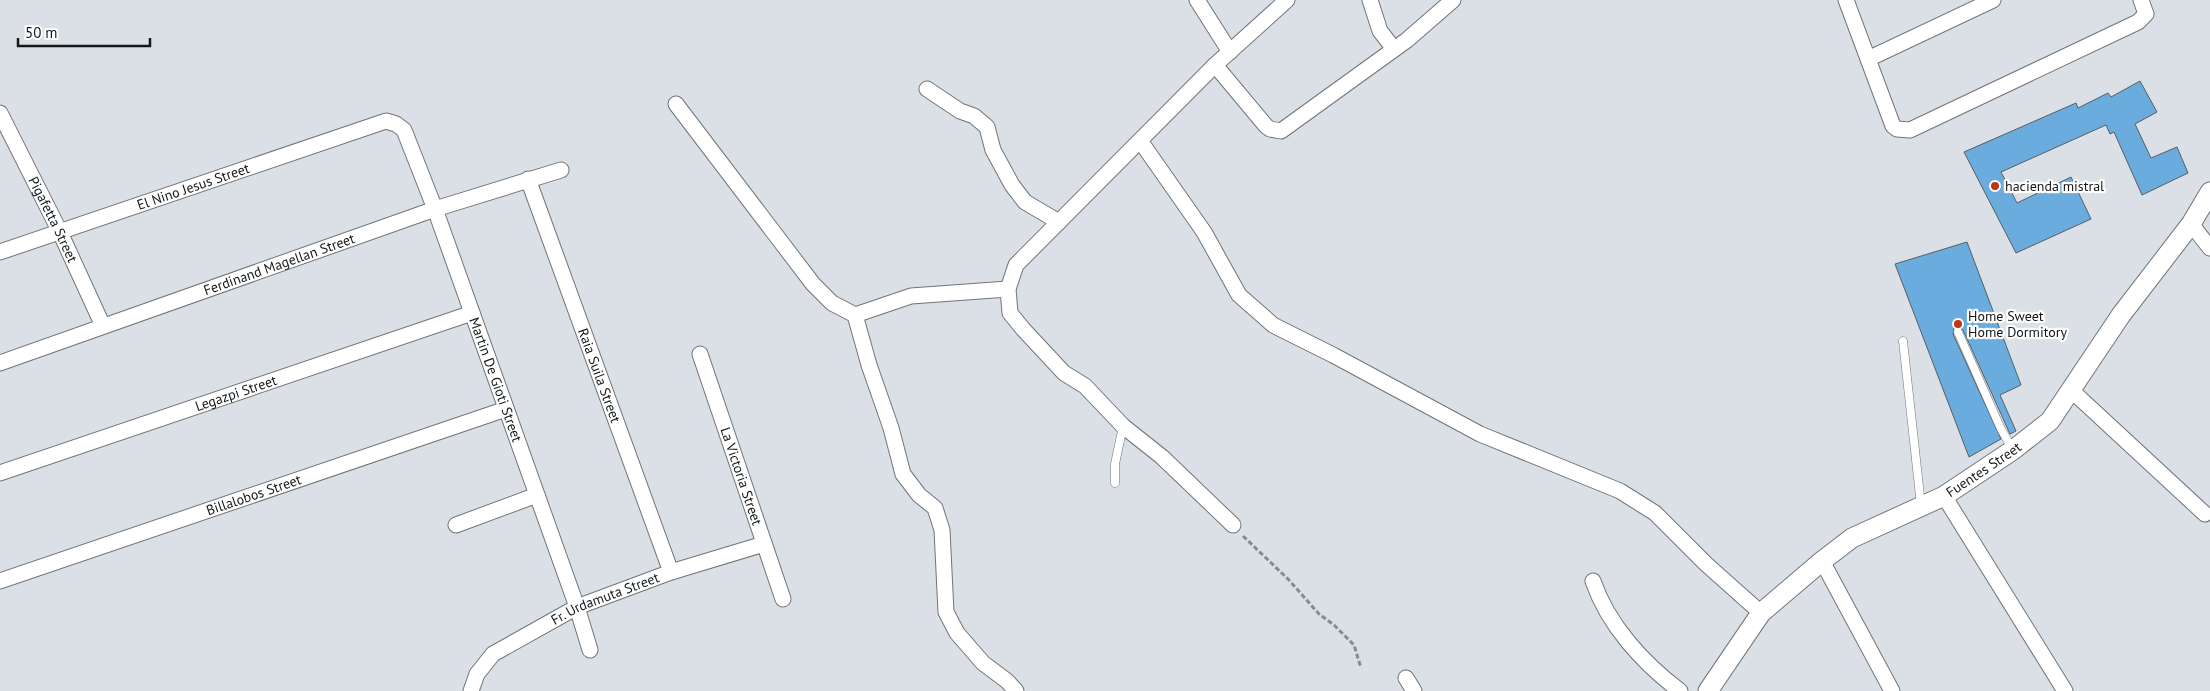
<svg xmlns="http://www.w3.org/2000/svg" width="2210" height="691" font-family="'PT Sans',sans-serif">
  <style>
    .building { fill: #69acdd; stroke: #585e62 }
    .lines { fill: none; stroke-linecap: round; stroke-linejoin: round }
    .service-casing { stroke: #6f757a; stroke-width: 9 }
    .minor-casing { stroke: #6f757a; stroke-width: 17 }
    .tertiary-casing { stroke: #6f757a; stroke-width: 21 }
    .path { stroke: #878c90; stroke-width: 3; stroke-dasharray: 5 2.5; stroke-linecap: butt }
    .service { stroke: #fff; stroke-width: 8 }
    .minor { stroke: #fff; stroke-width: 15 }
    .tertiary { stroke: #fff; stroke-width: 19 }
    .poi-dot { fill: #be3511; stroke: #fff; stroke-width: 2 }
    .labels { text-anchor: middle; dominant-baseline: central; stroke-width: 4.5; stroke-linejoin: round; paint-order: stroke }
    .street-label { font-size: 14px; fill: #151819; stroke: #fff }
    .poi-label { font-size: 14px; fill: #151819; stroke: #fff; text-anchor: start }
  </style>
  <rect width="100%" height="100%" fill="#dae0e6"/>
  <path class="building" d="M2140 81 2157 112 2135 124 2151 158 2177 147 2188 173 2142 195 2114 132 2110 134 2106 125 2001 172 2017 203 2071 177 2091 219 2016 253 1964 152 2076 103 2078 108 2108 93 2111 97Z
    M1967 242 2021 385 2000 395 2016 431 2010 434 1963 330 1959 327 1954 328 1953 334 2001 439 1969 457 1895 264Z"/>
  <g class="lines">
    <defs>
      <path id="service" d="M1958 332 2001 429 2013 450
        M1903 341 1921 505
        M1115 483V464L1123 426"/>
      <g id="minor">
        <path d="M1197 0 1230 52"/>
        <path d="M1370 0 1380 31 1394 49"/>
        <path d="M1846 0 1893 126 1897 129 1910 130 2138 22 2146 14 2141 0"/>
        <path d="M1868 59 1993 0"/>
        <path d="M1215 65 1266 126 1270 129 1281 131 1407 40 1453 0"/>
        <path d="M927 89 960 111 974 116 987 127 993 150 1012 185 1025 202 1059 222"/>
        <path d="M676 104 813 284 832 303 855 315 911 296 1008 289"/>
        <path id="s1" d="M0 113 59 230 103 326"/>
        <path d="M1141 142 1204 232 1239 295 1273 325 1333 355 1480 434 1620 491 1655 513 1706 564 1761 613"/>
        <path id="s2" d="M528 179 671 572"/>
        <path d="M2191 224 2210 248"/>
        <path id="s3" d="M0 252 386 121 396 124 404 130 435 209 577 607 590 650"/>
        <path d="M855 315 869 365 891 428 903 474 919 495 935 508 942 530 946 612 957 633 983 663 1007 681 1016 691"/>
        <path id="s4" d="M700 354 783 599"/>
        <path id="s5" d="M0 363 435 209 561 170"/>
        <path d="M2071 390 2205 514"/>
        <path id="s6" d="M0 473 472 313"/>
        <path d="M1944 496 2065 691"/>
        <path d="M456 525 537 495"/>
        <path d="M1233 525 1162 457 1123 426 1085 386 1064 373 1023 329 1010 313 1008 289 1016 265 1215 65 1287 0"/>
        <path d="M1822 561 1892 691"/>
        <path id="s7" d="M0 581 506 409"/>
        <path d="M1593 581C1608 625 1643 663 1680 691"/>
        <path d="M1406 678 1414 691"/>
        <path id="s8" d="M471 691 477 674 493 654 577 607 671 572 764 544"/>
      </g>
      <g id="tertiary">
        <path id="s9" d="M1708 691 1761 613 1822 561 1852 538 1944 496 2013 450 2050 421 2121 315 2191 224 2210 192"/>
      </g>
    </defs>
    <use href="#service" class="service-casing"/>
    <use href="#minor" class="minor-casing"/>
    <use href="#tertiary" class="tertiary-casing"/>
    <path class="path" d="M1243 536 1288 579 1319 614 1334 625 1354 645 1361 668"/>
    <use href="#service" class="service"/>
    <use href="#minor" class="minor"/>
    <use href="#tertiary" class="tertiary"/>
  </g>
  <g class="poi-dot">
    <circle cx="1995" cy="186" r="5"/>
    <circle cx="1958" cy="324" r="5"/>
  </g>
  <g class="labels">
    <g class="street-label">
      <text stroke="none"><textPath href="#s3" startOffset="204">El Nino Jesus Street</textPath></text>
      <text stroke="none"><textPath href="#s1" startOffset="119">Pigafetta Street</textPath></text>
      <text stroke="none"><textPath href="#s5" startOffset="296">Ferdinand Magellan Street</textPath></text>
      <text stroke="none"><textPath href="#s2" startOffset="209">Raia Suila Street</textPath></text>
      <text stroke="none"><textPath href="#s3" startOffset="694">Martin De Gioti Street</textPath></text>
      <text stroke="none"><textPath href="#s6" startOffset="249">Legazpi Street</textPath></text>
      <text stroke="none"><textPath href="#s9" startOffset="361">Fuentes Street</textPath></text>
      <text stroke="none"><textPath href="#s4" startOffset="129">La Victoria Street</textPath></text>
      <text stroke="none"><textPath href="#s7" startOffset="268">Billalobos Street</textPath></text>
      <text stroke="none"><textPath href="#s8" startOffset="169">Fr. Urdamuta Street</textPath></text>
    </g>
    <g class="poi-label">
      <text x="2005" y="186">hacienda mistral</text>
      <text x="1968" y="316">Home Sweet<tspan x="1968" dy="16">Home Dormitory</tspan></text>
    </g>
  </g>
  <path d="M18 38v8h132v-8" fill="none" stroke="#151819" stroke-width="2.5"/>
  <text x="25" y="38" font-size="15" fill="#151819" stroke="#ffffff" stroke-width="4" paint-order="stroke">50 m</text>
</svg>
